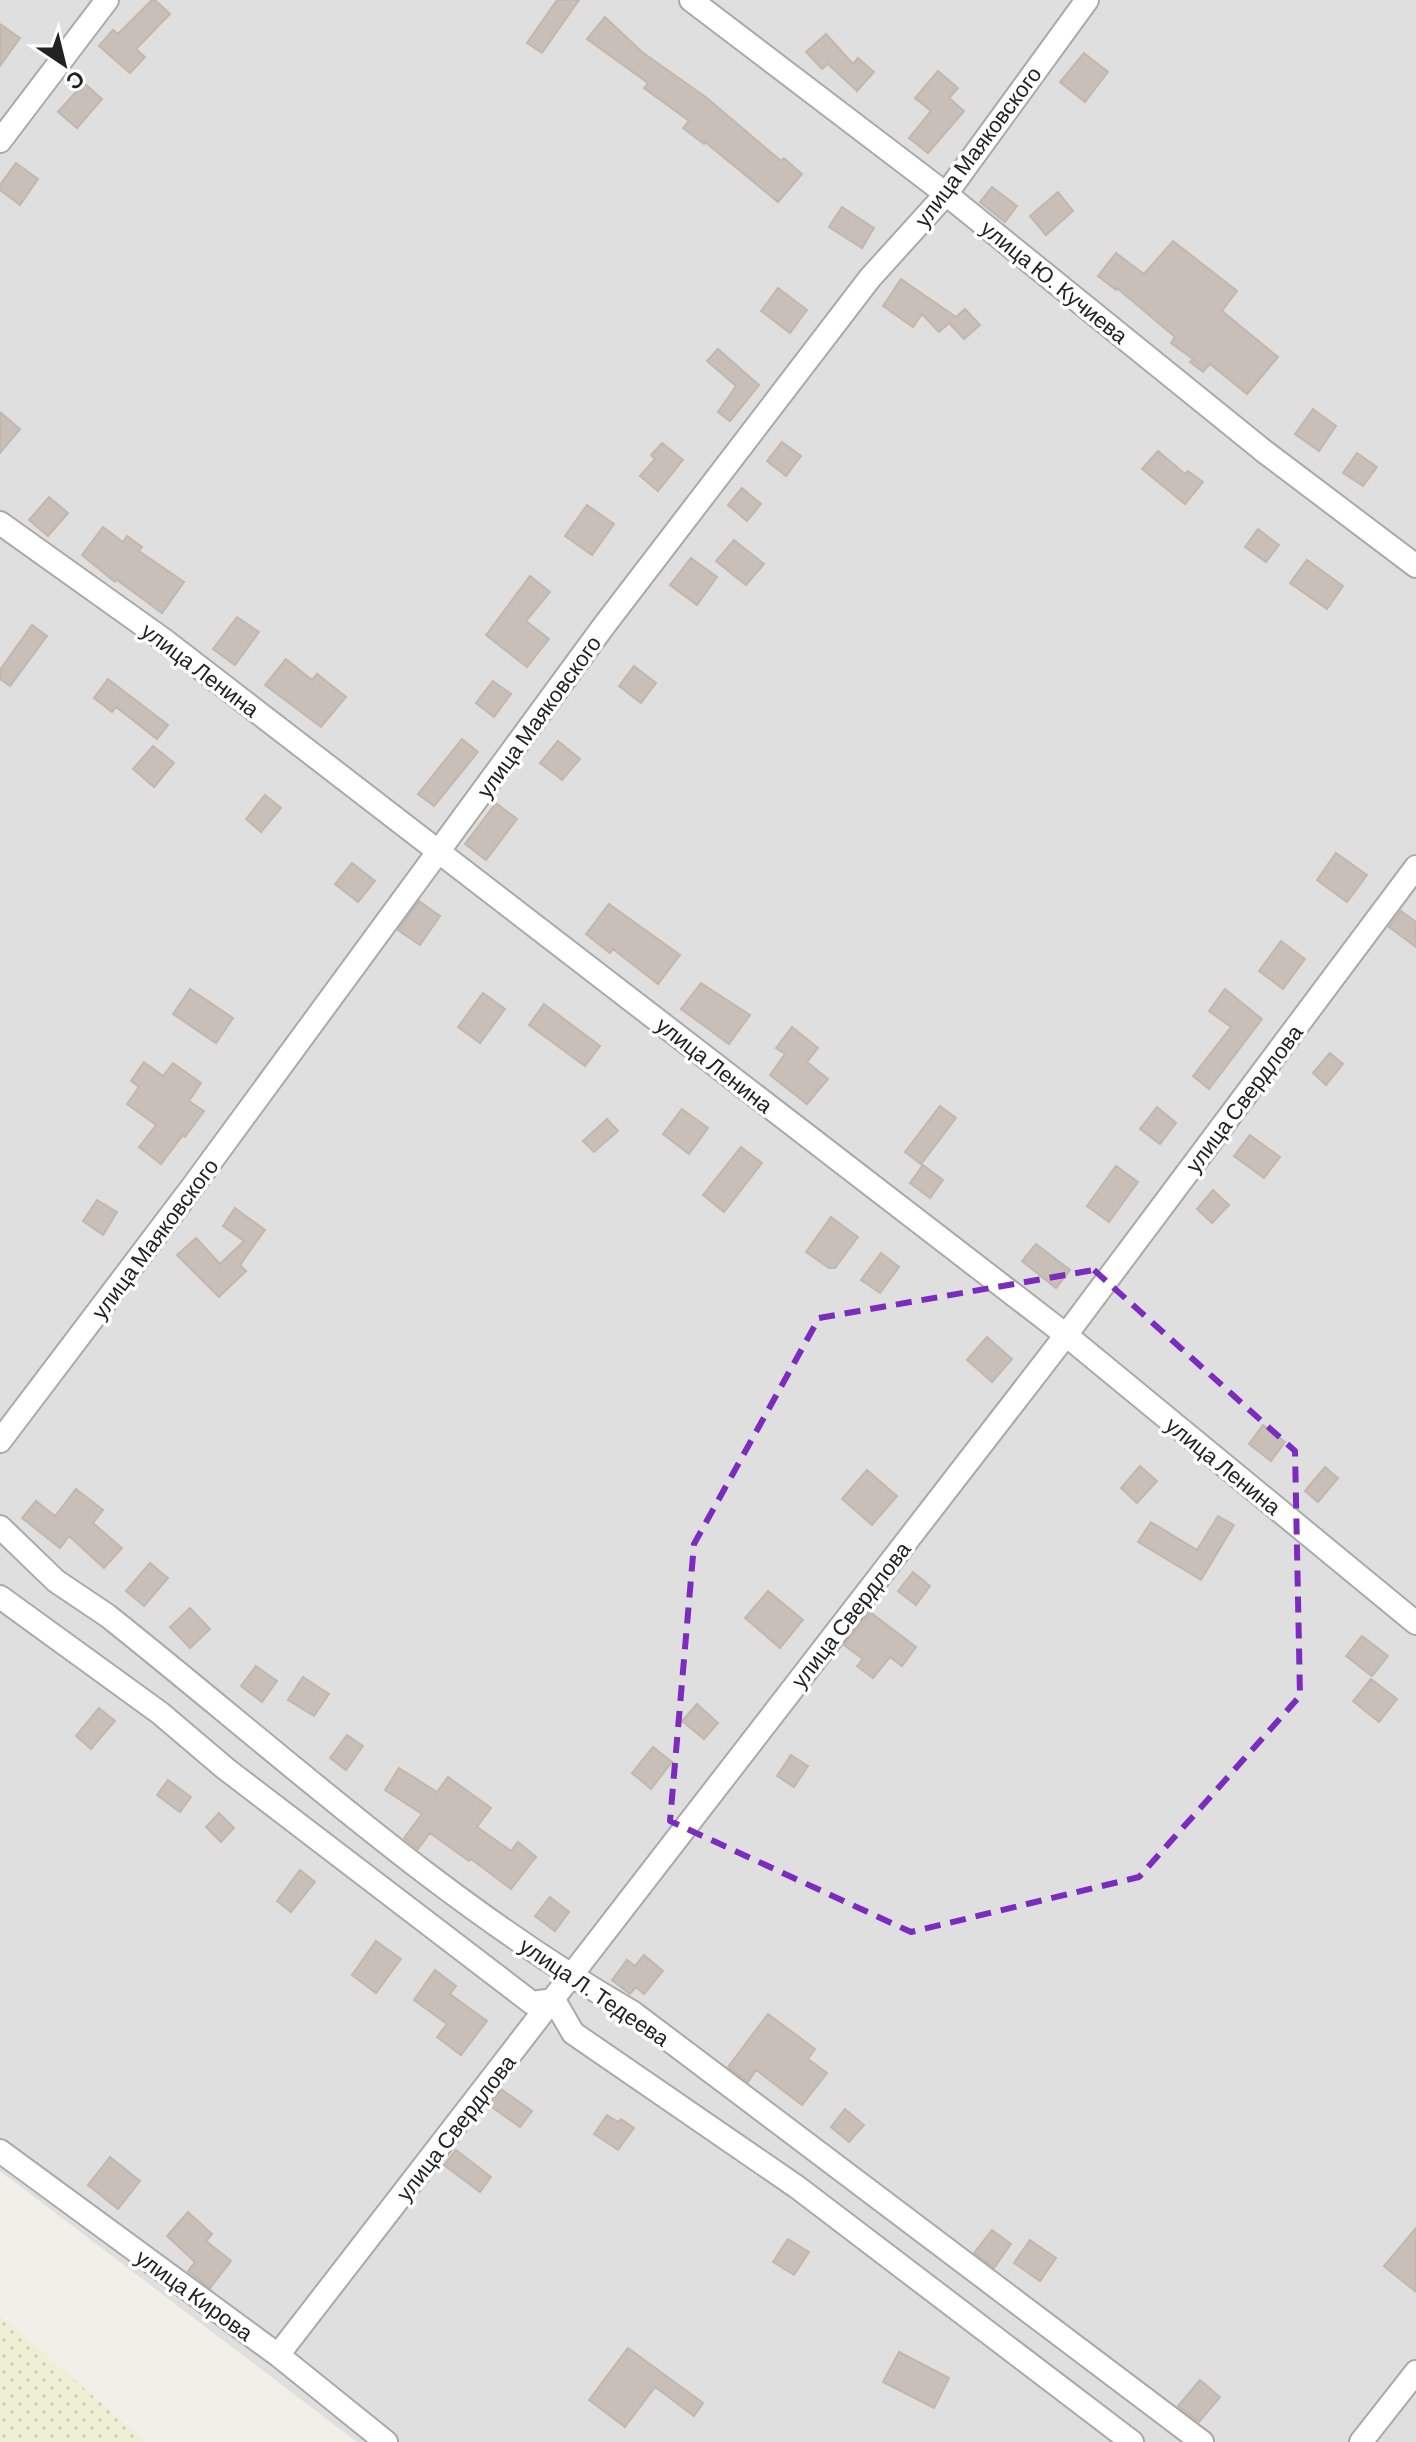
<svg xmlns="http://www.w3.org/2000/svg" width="1416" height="2442" font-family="Barlow,sans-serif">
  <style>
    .residential { fill: #e0dfdf }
    .farmland { fill: url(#farmland-dots) }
    .building { fill: #c7bfb8; stroke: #c4b6ab; stroke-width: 2 }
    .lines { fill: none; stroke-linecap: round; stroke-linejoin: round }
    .minor-casing { stroke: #a9a9a9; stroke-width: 26 }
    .minor { stroke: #fff; stroke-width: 22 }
    .marked { fill: none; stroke: #7b2cbf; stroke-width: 6; stroke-dasharray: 16 10; stroke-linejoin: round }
    .labels { text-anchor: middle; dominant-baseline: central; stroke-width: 7; stroke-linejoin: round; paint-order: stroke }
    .street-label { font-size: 22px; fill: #222; stroke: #fff }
  </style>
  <defs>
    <pattern id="farmland-dots" width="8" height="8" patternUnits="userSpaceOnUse" patternTransform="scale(2)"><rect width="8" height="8" fill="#eef0d5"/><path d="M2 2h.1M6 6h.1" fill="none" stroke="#ccceb7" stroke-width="1.8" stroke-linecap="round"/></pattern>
  </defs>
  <rect width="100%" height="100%" fill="#f2efe9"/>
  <path class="residential" d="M0 0H1416V2442H357L0 2171Z"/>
  <path class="farmland" d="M0 2315 146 2442H0Z"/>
  <path class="building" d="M152 0H155L170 14 136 49 145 57 130 73 99 46 113 30 118 34Z
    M557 0H579L542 53 527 43Z
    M605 17 642 52 707 98 781 161 784 158 802 174 778 202 705 142 704 144 683 128 689 121 644 88 648 83 587 39Z
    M0 24 20 38 0 66Z
    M826 34 853 64 858 58 874 72 857 91 828 64 822 69 806 52Z
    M1084 53 1108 72 1085 102 1060 82Z
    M938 71 958 88 949 98 964 111 928 153 909 138 931 111 915 98Z
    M84 83 102 99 77 128 58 112Z
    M16 163 38 179 20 205 0 190V185Z
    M992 187 1017 206 1005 222 980 202Z
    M1058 192 1073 211 1046 235 1030 216Z
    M842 207 874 228 862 248 829 227Z
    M1173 241 1237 291 1222 311 1278 357 1247 394 1210 364 1203 372 1190 362 1193 359 1171 343 1175 337 1117 288 1116 290 1098 276 1116 253 1144 274Z
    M901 279 956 317 965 309 980 325 964 339 949 323 939 332 922 314 913 327 883 306Z
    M778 288 807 310 790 333 761 311Z
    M718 349 759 385 730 421 718 412 736 386 707 361Z
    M1313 409 1336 426 1319 451 1295 434Z
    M0 412 20 429 0 453Z
    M782 442 801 456 786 476 767 461Z
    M662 443 683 460 658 491 640 476 655 459 651 455Z
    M1158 451 1185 474 1188 471 1203 482 1185 504 1142 469Z
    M1357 453 1377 467 1363 486 1343 473Z
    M742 488 761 504 747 521 728 505Z
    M49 497 68 513 48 536 29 520Z
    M587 505 614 524 592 555 565 536Z
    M103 527 123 542 127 536 142 547 139 551 184 582 162 613 117 580 115 582 82 555Z
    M1258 529 1279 545 1266 562 1245 547Z
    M734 540 764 564 746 585 716 561Z
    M691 558 717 577 697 605 670 585Z
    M1307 560 1343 586 1327 609 1290 583Z
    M530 576 550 592 526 621 549 639 527 667 486 635Z
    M237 617 259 632 235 665 213 649Z
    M32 625 47 636 10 686 0 679V670Z
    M286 659 312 680 317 674 346 697 321 727 265 685Z
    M634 666 656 683 641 703 619 686Z
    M108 679 168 725 157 739 116 707 112 712 94 698Z
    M493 681 511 694 494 717 476 703Z
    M462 739 478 752 434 806 418 794Z
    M558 741 580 759 562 780 540 763Z
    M153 746 174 763 154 787 133 769Z
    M265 795 281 808 261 832 246 819Z
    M496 803 517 819 486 860 465 844Z
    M1336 853 1367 875 1347 902 1317 880Z
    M352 863 375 881 358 902 335 884Z
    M419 901 440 916 420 945 398 930Z
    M609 904 680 955 658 984 613 949 610 953 586 934Z
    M1401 911 1416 922V947L1389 927Z
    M1281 941 1305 959 1283 989 1259 971Z
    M701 983 750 1015 729 1044 681 1009Z
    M190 989 233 1018 216 1043 173 1014Z
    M1225 989 1262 1019 1209 1089 1193 1076 1231 1027 1209 1011Z
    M483 993 505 1009 480 1043 458 1027Z
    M544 1004 600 1046 585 1066 529 1025Z
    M792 1027 818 1048 807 1062 828 1079 807 1104 770 1075 785 1054 776 1048Z
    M1330 1053 1343 1064 1326 1085 1313 1073Z
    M144 1062 163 1076 173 1063 201 1083 189 1101 204 1111 185 1137 183 1135 161 1164 139 1147 156 1125 127 1104 139 1087 131 1081Z
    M940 1106 956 1118 921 1164 905 1152Z
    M1157 1107 1176 1123 1160 1144 1140 1129Z
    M682 1109 708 1128 689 1154 663 1134Z
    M607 1119 618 1131 594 1152 583 1141Z
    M1250 1135 1280 1157 1264 1178 1234 1156Z
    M741 1147 762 1163 724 1212 703 1195Z
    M923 1165 943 1180 930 1198 910 1183Z
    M1116 1166 1138 1182 1109 1222 1087 1206Z
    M1213 1190 1229 1205 1212 1223 1197 1209Z
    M97 1200 117 1212 103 1235 83 1221Z
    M235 1208 265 1230 240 1265 246 1271 219 1297 177 1255 196 1238 220 1264 244 1241 223 1226Z
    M831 1217 858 1237 835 1268H829L806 1252Z
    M1036 1244 1070 1270 1056 1288 1022 1261Z
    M881 1253 899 1267 880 1293 861 1280Z
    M987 1337 1012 1359 992 1382 967 1360Z
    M1263 1425 1285 1442 1271 1461 1249 1444Z
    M1140 1466 1157 1481 1137 1503 1121 1488Z
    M1325 1467 1338 1478 1318 1502 1305 1491Z
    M867 1470 897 1496 872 1525 842 1499Z
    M76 1489 103 1510 93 1523 122 1548 104 1568 69 1536 60 1548 22 1518 36 1501 55 1516Z
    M1218 1516 1234 1525 1201 1580 1138 1542 1151 1522 1197 1550Z
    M150 1563 168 1578 144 1606 126 1591Z
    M913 1572 930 1586 916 1605 898 1591Z
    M768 1591 803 1620 780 1648 745 1618Z
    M190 1608 210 1629 190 1648 170 1627Z
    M870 1612 916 1647 902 1666 890 1657 873 1678 857 1666 863 1659 844 1645Z
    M1362 1636 1388 1656 1372 1676 1346 1656Z
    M256 1666 277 1681 262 1702 241 1686Z
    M303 1677 329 1694 314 1716 288 1700Z
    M1371 1679 1397 1699 1379 1722 1353 1701Z
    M697 1704 718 1723 704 1739 682 1721Z
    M99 1708 115 1721 91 1749 76 1736Z
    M347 1735 363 1746 346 1770 330 1758Z
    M653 1747 672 1762 651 1789 632 1773Z
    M791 1755 808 1766 794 1787 777 1776Z
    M399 1768 437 1792 448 1777 491 1808 477 1827 511 1851 518 1842 536 1857 511 1889 471 1859 469 1861 430 1833 418 1849 404 1838 422 1814 385 1790Z
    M168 1780 191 1797 180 1812 157 1795Z
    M219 1813 234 1828 221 1842 206 1827Z
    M300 1870 315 1882 291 1912 277 1901Z
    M550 1897 569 1912 555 1931 535 1916Z
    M376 1941 401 1959 376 1993 352 1975Z
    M644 1955 663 1971 644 1994 636 1987 630 1994 612 1980 627 1960 635 1966Z
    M435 1970 456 1986 450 1994 487 2021 461 2055 437 2037 447 2024 414 2000Z
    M768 2014 815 2049 808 2059 827 2073 802 2105 756 2070 748 2082 728 2067Z
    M501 2089 532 2111 520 2127 489 2105Z
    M845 2109 864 2125 849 2142 831 2127Z
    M607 2115 618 2122 621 2119 634 2128 618 2150 594 2134Z
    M456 2150 491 2177 480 2192 444 2165Z
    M110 2157 140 2181 118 2209 88 2185Z
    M188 2212 212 2234 206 2241 231 2261 210 2288 188 2271 195 2262 167 2236Z
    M1416 2228V2292L1384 2266Z
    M992 2230 1011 2244 994 2268 974 2253Z
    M788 2239 809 2252 794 2275 773 2262Z
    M1030 2240 1056 2258 1040 2281 1014 2263Z
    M628 2348 703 2403 694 2416 655 2387 625 2427 589 2400Z
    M899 2352 949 2378 934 2408 883 2382Z
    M1200 2380 1220 2397 1199 2422 1178 2406Z"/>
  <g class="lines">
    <defs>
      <path id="minor" d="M691 0 946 194 1265 452 1416 566
        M0 141 107 0
        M0 523 164 640 1066 1335 1416 1623
        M0 1441 193 1186 603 627 870 278 946 194 1087 0
        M0 1527 56 1581 108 1616C279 1752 442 1903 632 2012L1202 2442
        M0 1597 160 1713 226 1769 532 2003 554 2000 573 2033 797 2187 1132 2442
        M0 2151 278 2355 386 2442
        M278 2355 1066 1335 1416 867
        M1361 2442 1416 2372"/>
    </defs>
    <use href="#minor" class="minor-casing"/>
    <use href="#minor" class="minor"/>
  </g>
  <path class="marked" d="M1094 1270 1295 1451 1300 1696 1139 1877 911 1932 670 1821 694 1544 819 1318Z"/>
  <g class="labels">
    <g class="street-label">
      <text transform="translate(977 146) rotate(-53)">улица Маяковского</text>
      <text transform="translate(1055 281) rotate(39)">улица Ю. Кучиева</text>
      <text transform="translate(201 669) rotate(37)">улица Ленина</text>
      <text transform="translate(538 716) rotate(-54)">улица Маяковского</text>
      <text transform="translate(715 1064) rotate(38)">улица Ленина</text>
      <text transform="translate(1243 1098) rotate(-53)">улица Свердлова</text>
      <text transform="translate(154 1238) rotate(-53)">улица Маяковского</text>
      <text transform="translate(1224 1465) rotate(39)">улица Ленина</text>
      <text transform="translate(850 1614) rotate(-52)">улица Свердлова</text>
      <text transform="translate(595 1991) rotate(34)">улица Л. Тедеева</text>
      <text transform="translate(455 2127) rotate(-52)">улица Свердлова</text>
      <text transform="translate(195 2294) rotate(36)">улица Кирова</text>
    </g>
  </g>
  <g transform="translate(64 64) rotate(145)" stroke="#ffffff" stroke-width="6" paint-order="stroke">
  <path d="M0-6L14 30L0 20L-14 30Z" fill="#222222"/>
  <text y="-12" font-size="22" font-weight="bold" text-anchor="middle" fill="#222222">С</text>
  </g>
</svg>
